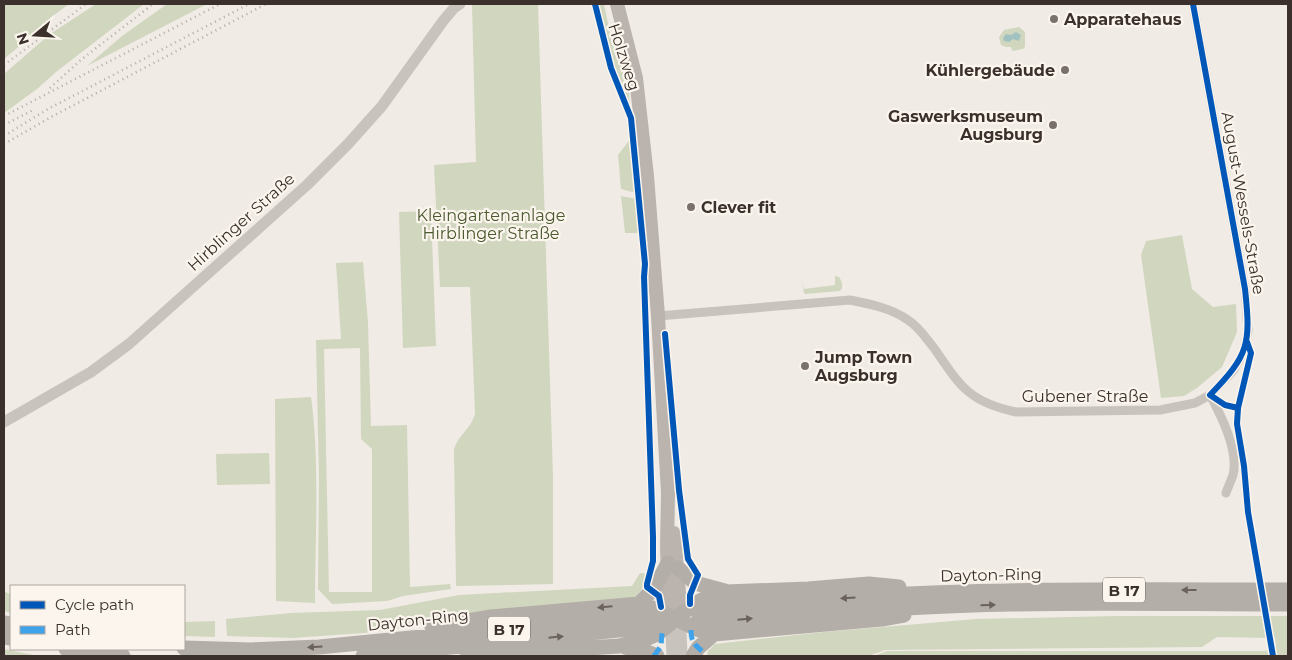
<svg xmlns="http://www.w3.org/2000/svg" width="1292" height="660" font-family="Montserrat,sans-serif">
  <style>
    .green { fill: #d1d6bf; fill-rule: evenodd }
    .water { fill: #a1c2c1 }
    .lines { fill: none; stroke-linecap: round; stroke-linejoin: round }
    .minor { stroke: #c9c3be; stroke-width: 9 }
    .tertiary { stroke: #c9c3be; stroke-width: 11 }
    .secondary { stroke: #bab3ae; stroke-width: 14 }
    .trunk { stroke: #b4aea8; stroke-width: 15 }
    .rail { stroke: #b1aca8; stroke-width: 2.5; stroke-dasharray: 1 4; stroke-linecap: butt }
    .trunk-bridge { stroke: #b4aea8; stroke-width: 15 }
    .quiet { stroke: #3fa3eb; stroke-width: 5; stroke-dasharray: 10 5; stroke-linecap: butt }
    .cycleway-casing { stroke: #fbf5ee; stroke-width: 9 }
    .cycleway { stroke: #0057b8; stroke-width: 6 }
    .oneway { fill: #6b625d }
    .poi-dot { fill: #7a716c; stroke: #fbf5ee; stroke-width: 2 }
    .labels { text-anchor: middle; dominant-baseline: central; stroke-width: 4.5; stroke-linejoin: round; paint-order: stroke }
    .shield { fill: #fbf5ee; stroke: #756b66; stroke-width: 1 }
    .shield-label { font-size: 15px; font-weight: bold; fill: #3b302b }
    .poi-label { font-size: 16px; font-weight: bold; fill: #3b302b; stroke: #fbf5ee; text-anchor: start }
    .street-label { font-size: 16px; fill: #3b302b; stroke: #fbf5ee }
    .park-label { font-size: 16px; fill: #4a5a2e; stroke: #fbf5ee }
  </style>
  <rect width="100%" height="100%" fill="#f0ebe5"/>
  <path class="green" d="M4 4H69L41 25 39 30 4 59Z
    M96 4H144L56 72 37 89 4 113V74L50 34Z
    M167 4H207L87 66 122 36Z
    M474 4H538L553 476V584L456 586 454 451C456 436 472 429 475 413L470 287H440L434 165 476 162 472 5Z
    M595 4H604L612 43 622 65 629 93 630 116 611 68Z
    M1019 27 1025 32V47L1023 49 1012 51 1011 47H1006L1001 45 999 37 1004 30Z
    M631 138 636 193 621 189 618 155Z
    M621 196 637 199 640 233H625Z
    M431 211 436 346 403 348 399 212Z
    M1182 235 1192 289 1213 307 1236 304 1237 332 1222 367 1197 388 1184 396 1161 398 1141 255 1146 241Z
    M363 262 368 323 371 426 407 425 410 587 450 584 451 589 403 596 387 601 332 604 318 589 319 479 316 340 341 339 336 263ZM360 348 361 439 372 449V592H329L324 349Z
    M835 276 839 277C842 281 844 287 840 291L805 294 804 293 802 280 804 289 835 285Z
    M311 397C320 463 315 536 315 603L276 601 275 399Z
    M269 453 270 484 217 485 216 454Z
    M640 573 648 574 641 590 634 599 511 610 364 633 292 638 227 636 226 619 291 613 380 610 459 595 632 586Z
    M4 591 11 595V613L4 611Z
    M1116 616H1288V656H874L887 651H1262L1276 650 1275 638 1217 637 1202 647 885 650 868 656H707L708 651 715 644 824 632 976 619Z
    M215 621V637L184 636V622Z
    M4 649 38 656H4Z"/>
  <path class="water" d="M1016 32 1021 35 1019 41 1013 39 1009 42 1004 41 1003 38 1006 34 1011 35Z"/>
  <g class="lines">
    <path class="minor" d="M658 316 850 300C870 304 891 308 908 320 919 327 926 338 934 348 960 386 969 402 1016 412L1160 410 1195 403 1210 395 1233 371 1244 351 1248 331 1245 289 1193 4
      M1210 395C1221 415 1239 451 1233 475 1231 481 1228 487 1226 493"/>
    <path class="tertiary" d="M4 422 91 372 129 344 307 185 348 144 382 106 443 21 454 8 460 4
      M681 631 682 656
      M671 632 672 656"/>
    <path class="secondary" d="M617 4 636 78 647 176 658 316 668 493 667 547 669 606
      M674 533 680 605"/>
    <path class="trunk" d="M678 568 695 583 725 591
      M694 604 708 597 726 592 808 589 869 584 899 587
      M695 610C753 605 810 600 868 596 1008 588 1148 590 1288 590
      M4 623 11 624
      M696 623C802 614 907 606 1013 604 1105 602 1196 604 1288 604
      M432 627 491 617 639 604 655 587 668 563
      M4 637 11 638
      M625 647 642 650 657 656
      M184 648 251 650 319 647 654 614
      M66 649 123 656
      M363 656 658 626
      M467 656 619 646 643 640 657 634
      M693 656 698 648 714 634 882 619 904 615"/>
    <path class="rail" d="M4 65 86 4
      M50 88 82 59 153 4
      M4 116 220 4
      M4 125 35 109
      M4 136 48 109 249 4
      M4 144 51 117 266 4"/>
    <path class="trunk-bridge" d="M653 608 670 616
      M680 615 694 604
      M680 621 699 630
      M657 634 670 624"/>
    <path class="quiet" d="M691 630C691 642 694 644 703 652L702 656
      M654 656 661 646 662 633"/>
    <defs>
      <path id="cycleway" d="M595 4 611 68 631 118 645 264 644 277 653 537V561L647 584V587L659 596 661 607
        M1193 4 1245 289C1251 344 1249 355 1210 395L1225 405 1238 408
        M665 334 679 490 688 559 698 575 690 595V604
        M1247 342 1251 353 1238 408 1237 424 1244 466 1248 512 1273 656"/>
    </defs>
    <use href="#cycleway" class="cycleway-casing"/>
    <use href="#cycleway" class="cycleway"/>
  </g>
  <defs><path id="oneway-solid" d="M-6-.8H1V-3.2L6.5 0L1 3.2V.8H-6Z" transform="scale(1.25)"/></defs>
  <g class="oneway">
    <use href="#oneway-solid" transform="translate(1189 590) rotate(180)"/>
    <use href="#oneway-solid" transform="translate(848 598) rotate(176)"/>
    <use href="#oneway-solid" transform="translate(988 605) rotate(-2)"/>
    <use href="#oneway-solid" transform="translate(605 607) rotate(175)"/>
    <use href="#oneway-solid" transform="translate(745 619) rotate(-5)"/>
    <use href="#oneway-solid" transform="translate(556 637) rotate(-6)"/>
    <use href="#oneway-solid" transform="translate(315 647) rotate(176)"/>
  </g>
  <g class="poi-dot">
    <circle cx="1054" cy="19" r="5"/>
    <circle cx="1065" cy="70" r="5"/>
    <circle cx="1053" cy="125" r="5"/>
    <circle cx="691" cy="207" r="5"/>
    <circle cx="805" cy="366" r="5"/>
  </g>
  <g class="labels">
    <g class="shield">
      <rect x="1103" y="577.5" width="42" height="25" rx="4"/>
      <rect x="488" y="616.5" width="42" height="25" rx="4"/>
    </g>
    <g class="shield-label">
      <text x="1124" y="590">B 17</text>
      <text x="509" y="629">B 17</text>
    </g>
    <g class="poi-label">
      <text x="1064" y="19">Apparatehaus</text>
      <text x="1055" y="70" text-anchor="end">Kühlergebäude</text>
      <text x="1043" y="116" text-anchor="end">Gaswerksmuseum<tspan x="1043" dy="18">Augsburg</tspan></text>
      <text x="701" y="207">Clever fit</text>
      <text x="815" y="357">Jump Town<tspan x="815" dy="18">Augsburg</tspan></text>
    </g>
    <g class="street-label">
      <text transform="translate(624 57) rotate(72)">Holzweg</text>
      <text transform="translate(1243 203) rotate(80)">August-Wessels-Straße</text>
      <text transform="translate(241 222) rotate(-42)">Hirblinger Straße</text>
      <text x="1085" y="396">Gubener Straße</text>
      <text transform="translate(991 575) rotate(-1)">Dayton-Ring</text>
      <text transform="translate(418 620) rotate(-6)">Dayton-Ring</text>
    </g>
    <g class="park-label">
      <text x="491" y="215">Kleingartenanlage<tspan x="491" dy="18">Hirblinger Straße</tspan></text>
    </g>
  </g>
  <rect width="1292" height="660" fill="none" stroke="#3b302b" stroke-width="10"/>
  <rect x="10" y="585" width="175" height="65" fill="#fbf5ee" stroke="#aea6a0"/>
  <rect x="20" y="601" width="25" height="8" fill="#0057b8" stroke="#aea6a0"/>
  <text x="55" y="610" font-size="15" fill="#3b302b">Cycle path</text>
  <rect x="20" y="626" width="25" height="8" fill="#3fa3eb" stroke="#aea6a0"/>
  <text x="55" y="635" font-size="15" fill="#3b302b">Path</text>
  <g transform="translate(35 35) rotate(252)" stroke="#fbf5ee" stroke-width="4" paint-order="stroke">
  <path d="M0-4L9 19L0 12L-9 19Z" fill="#3b302b"/>
  <text y="-8" font-size="14" font-weight="bold" text-anchor="middle" fill="#3b302b">N</text>
  </g>
</svg>
